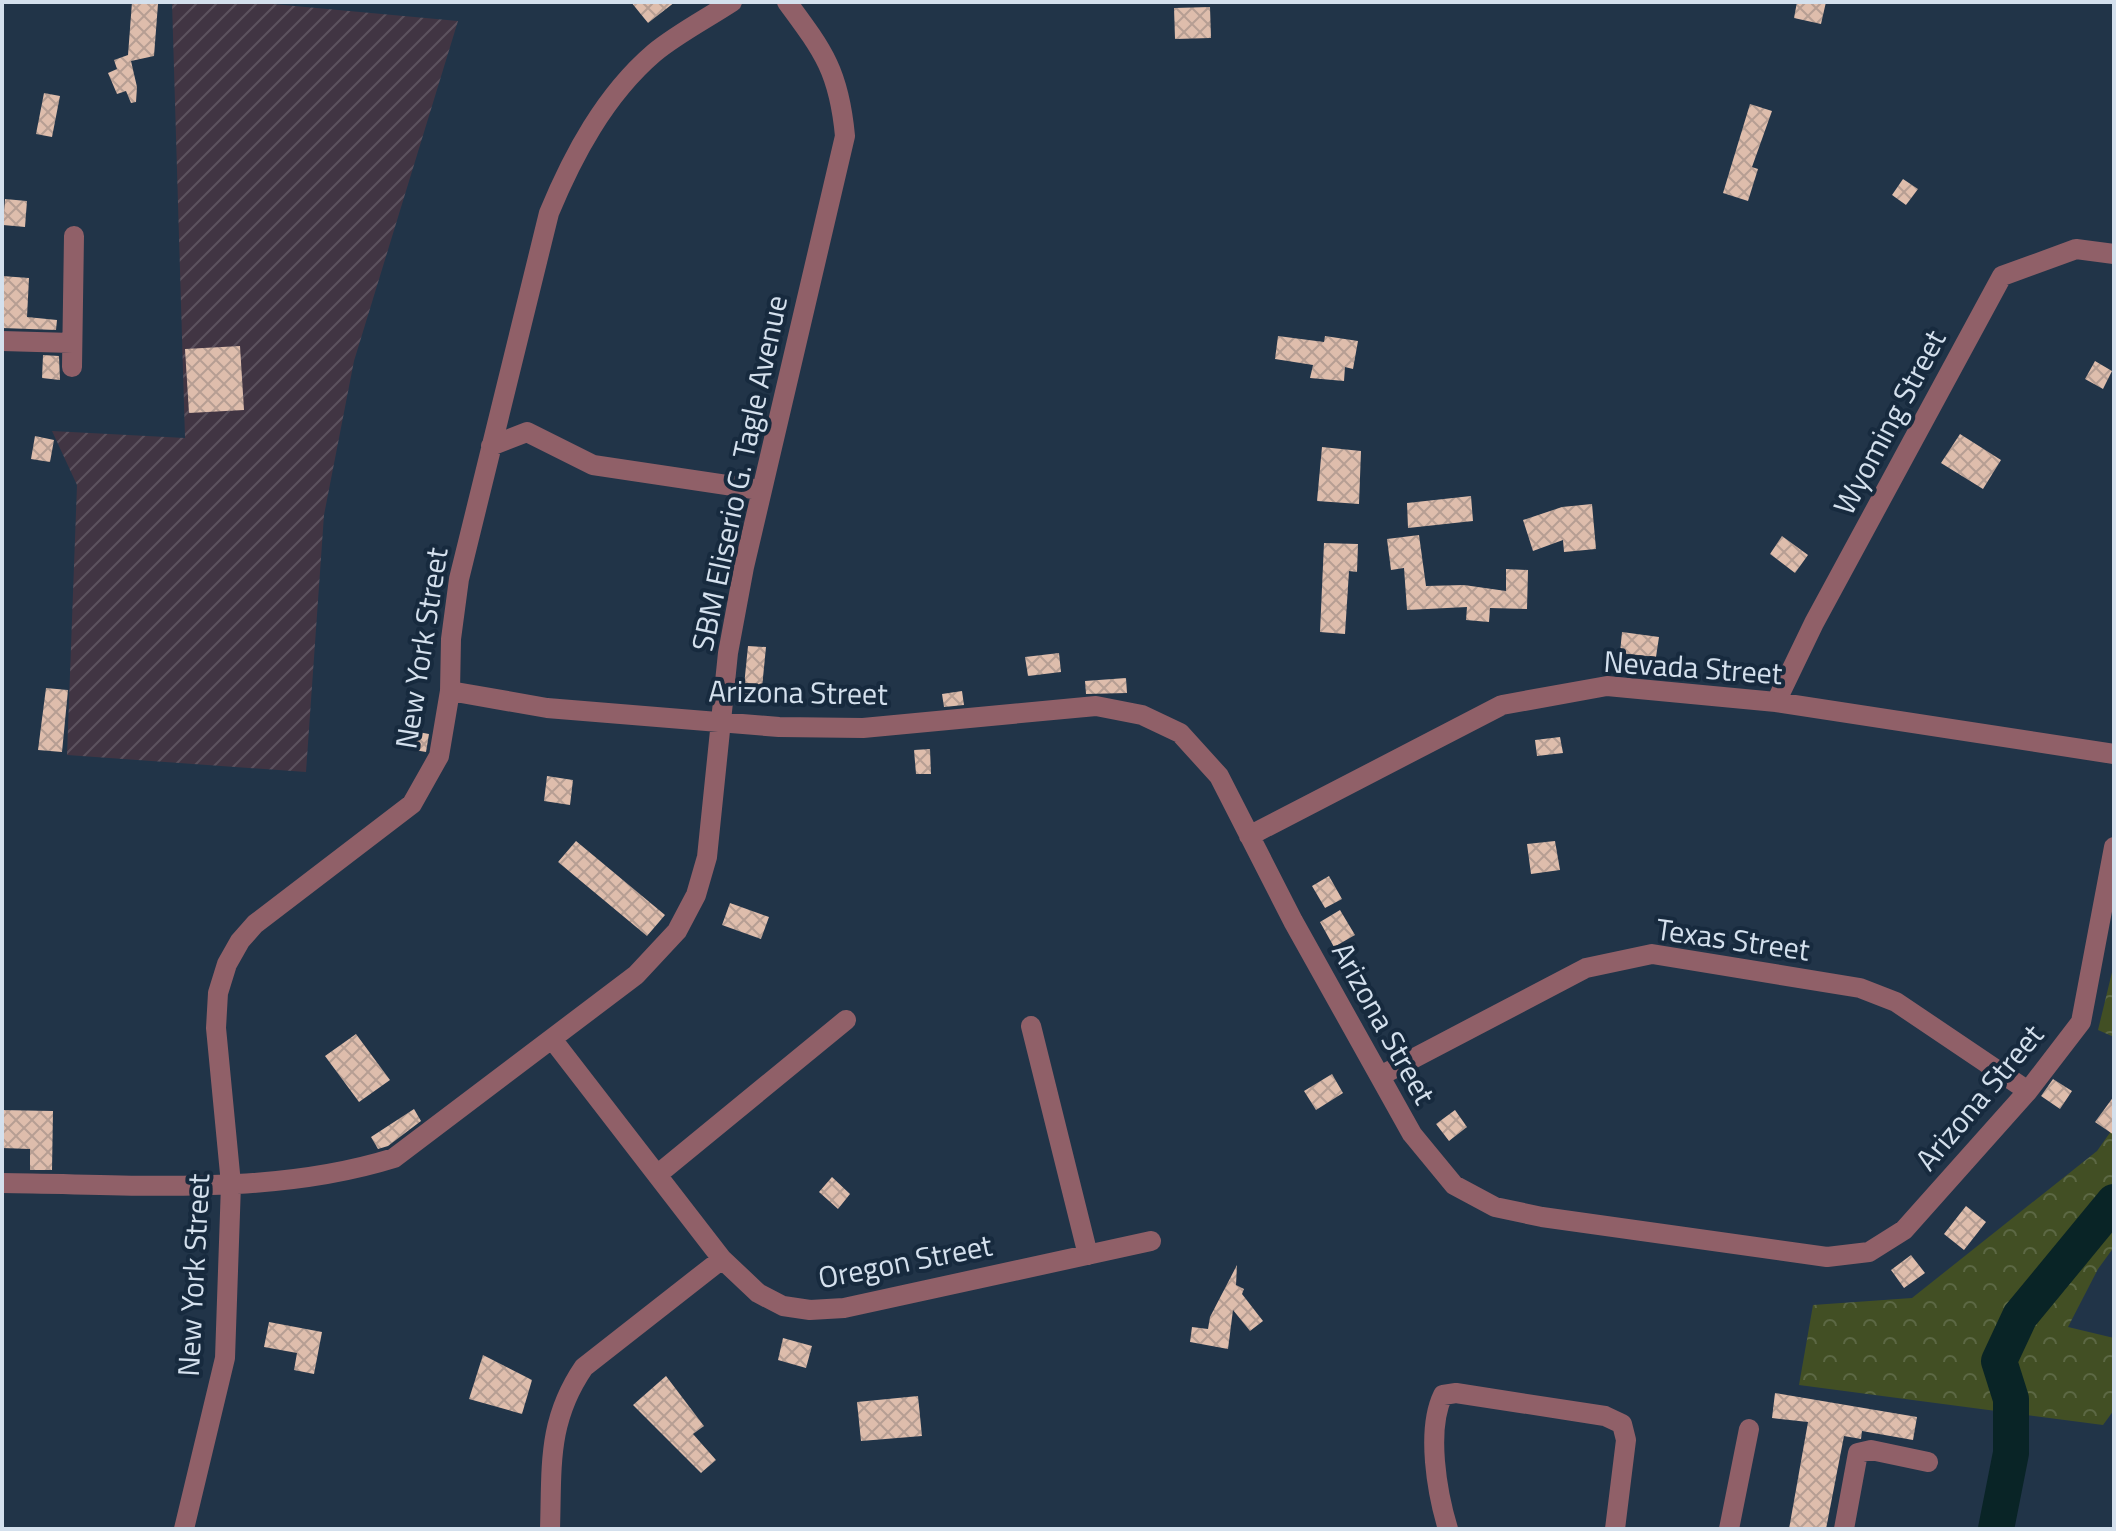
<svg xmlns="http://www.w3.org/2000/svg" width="2116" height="1531" font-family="'Titillium Web',sans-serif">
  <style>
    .industrial { fill: url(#industrial-furrows) }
    .forest { fill: url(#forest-crowns) }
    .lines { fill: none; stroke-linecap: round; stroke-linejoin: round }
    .river { stroke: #092426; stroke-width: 36 }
    .building { fill: url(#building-cross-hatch) }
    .minor { stroke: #906068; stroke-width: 20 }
    .labels { text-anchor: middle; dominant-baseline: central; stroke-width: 8; stroke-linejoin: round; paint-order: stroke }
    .street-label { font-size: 30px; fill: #d4e0ed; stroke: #172a3e }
  </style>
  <defs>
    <pattern id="industrial-furrows" width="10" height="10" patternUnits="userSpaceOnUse" patternTransform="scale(2)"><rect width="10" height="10" fill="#413543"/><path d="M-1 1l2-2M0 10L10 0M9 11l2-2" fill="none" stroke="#5c525e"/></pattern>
    <pattern id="forest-crowns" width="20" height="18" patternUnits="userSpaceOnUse" patternTransform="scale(2)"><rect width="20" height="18" fill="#424f24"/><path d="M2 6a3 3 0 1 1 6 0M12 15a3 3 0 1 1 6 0" fill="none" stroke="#5c6844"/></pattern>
    <pattern id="building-cross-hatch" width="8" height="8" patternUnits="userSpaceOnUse" patternTransform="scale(2)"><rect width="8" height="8" fill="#debdac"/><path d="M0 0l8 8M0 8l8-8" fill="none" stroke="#b69e93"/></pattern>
  </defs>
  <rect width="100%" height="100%" fill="#213448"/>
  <path class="industrial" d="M172 2H251L458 21 354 361 324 515 306 772 67 755 77 485 52 431 185 438Z"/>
  <path class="forest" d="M2114 964V1037L2098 1030Z
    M2114 1127V1247L2098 1269 2068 1327 2114 1338V1410L2103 1425 1799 1385 1813 1305 1912 1298 2097 1151Z"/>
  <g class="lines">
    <path class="river" d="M1996 1529 2011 1453V1399L1999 1361 2020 1316 2114 1202"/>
  </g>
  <path class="building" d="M132 2 158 4 154 56 131 61 137 87 136 102 131 103 126 91 117 94 108 73 117 69 114 60 128 55Z
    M631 2H675L648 23Z
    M1797 2H1826L1821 24 1794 18Z
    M1210 7 1211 38 1175 39 1174 8Z
    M44 93 60 96 52 137 36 134Z
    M1750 104 1772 111 1752 167 1758 169 1748 201 1723 193Z
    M1903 179 1918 189 1906 205 1892 195Z
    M5 199 27 201 25 227 3 225Z
    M2 276 29 278 27 317 57 320 56 330 2 328Z
    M1278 336 1324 342 1325 336 1358 341 1353 369 1345 367 1344 381 1310 378 1313 365 1275 359Z
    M240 346 244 410 189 413 185 349Z
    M43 355 59 356 60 380 42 378Z
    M2095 361 2112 371 2103 389 2085 379Z
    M1960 434 2001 460 1983 489 1941 463Z
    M35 436 54 440 50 462 31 459Z
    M1322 447 1361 451 1359 504 1317 501Z
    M1471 496 1473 521 1408 528 1407 503Z
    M1592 504 1596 549 1564 552 1563 540 1533 551 1523 520 1562 507Z
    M1419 535 1426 586 1464 585 1506 591V569L1528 570 1527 609 1490 608 1489 622 1466 620 1467 607 1407 610 1404 568 1391 570 1387 539Z
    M1782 536 1808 555 1795 573 1770 554Z
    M1324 543 1358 544 1357 572 1349 571 1345 634 1320 632Z
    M1622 632 1659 637 1656 657 1620 653Z
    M748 646 766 647 761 698 743 696Z
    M1059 653 1061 672 1028 676 1025 657Z
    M1126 678 1127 693 1086 694 1085 681Z
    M46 688 68 690 62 752 38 750Z
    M962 691 964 705 944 707 942 694Z
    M413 731 429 734 426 752 409 749Z
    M1560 737 1563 753 1537 756 1535 740Z
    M930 749 931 774H916L914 750Z
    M547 776 573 780 570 805 544 801Z
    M576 841 665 915 647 936 558 862Z
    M1555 841 1560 870 1531 874 1527 844Z
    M1329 876 1342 899 1325 908 1312 886Z
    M730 903 769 917 761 939 722 925Z
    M1340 910 1355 935 1334 947 1320 922Z
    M356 1034 390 1080 359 1102 325 1056Z
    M1332 1074 1343 1093 1316 1110 1304 1091Z
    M2053 1079 2072 1091 2060 1109 2041 1096Z
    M2114 1096V1135L2095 1122Z
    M414 1109 421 1121 388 1146 378 1149 371 1137Z
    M2 1110 53 1111 52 1170H30V1149L2 1148Z
    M1455 1110 1467 1127 1449 1141 1436 1124Z
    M832 1177 850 1194 838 1209 819 1192Z
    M1966 1206 1986 1222 1964 1250 1944 1234Z
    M1911 1255 1925 1273 1904 1288 1891 1270Z
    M1237 1265 1236 1285 1244 1289 1242 1294 1263 1321 1250 1331 1233 1310 1228 1349 1190 1342 1192 1327 1208 1329 1210 1317Z
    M269 1322 322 1332 314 1374 294 1370 297 1353 264 1347Z
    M783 1338 812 1346 806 1368 778 1360Z
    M483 1355 532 1380 522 1414 469 1399Z
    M666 1376 704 1426 693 1434 716 1460 701 1473 633 1405Z
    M1775 1393 1917 1417 1913 1440 1862 1431 1861 1439 1844 1436 1826 1529H1789L1808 1422 1772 1418Z
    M918 1396 922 1436 861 1441 857 1402Z"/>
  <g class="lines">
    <path class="minor" d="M2 341 72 343
      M72 367 74 236
      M491 446 527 432 593 465 760 490
      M450 691 547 708 779 727 863 728 1096 706 1142 715 1180 733 1219 776 1293 921 1412 1134 1454 1185 1495 1207 1542 1217 1827 1257 1869 1252 1904 1230 2028 1091 2081 1022 2114 847
      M1776 702 1814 623 2002 276 2076 249 2114 254
      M1249 836 1502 705 1607 686 1776 702 2114 754
      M1031 1026 1088 1255
      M552 1039 722 1259 758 1293 783 1306 810 1310 844 1308 1151 1241
      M1380 1076 1586 968 1652 954 1860 988 1896 1002 2028 1091
      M657 1175 846 1020
      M2 1183C131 1184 269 1197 394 1158L636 975 677 931 696 895 707 857 728 653 744 567 845 136C839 72 824 52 787 2
      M184 1529 225 1358 231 1184 216 1028 218 993 227 964 240 941 255 924 412 804 439 756 450 691 451 639 459 579 549 213C573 155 605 95 654 53 677 34 706 19 732 2
      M550 1529C552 1466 547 1421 584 1367L722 1259
      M1448 1529C1437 1493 1426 1430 1443 1395L1456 1393 1605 1416 1622 1424 1626 1440 1615 1529
      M1729 1529 1749 1429
      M1844 1529 1858 1453 1871 1450 1928 1462"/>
  </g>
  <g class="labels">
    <g class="street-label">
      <text transform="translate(1889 422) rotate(-62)">Wyoming Street</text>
      <text transform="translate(739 473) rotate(-78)">SBM Eliserio G. Tagle Avenue</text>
      <text transform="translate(421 648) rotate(-81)">New York Street</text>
      <text transform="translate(1693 667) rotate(4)">Nevada Street</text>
      <text transform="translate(798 692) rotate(1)">Arizona Street</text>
      <text transform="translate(1733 939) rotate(8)">Texas Street</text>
      <text transform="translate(1384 1023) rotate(61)">Arizona Street</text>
      <text transform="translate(1979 1097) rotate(-50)">Arizona Street</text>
      <text transform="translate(905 1261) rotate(-11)">Oregon Street</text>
      <text transform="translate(193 1275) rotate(-87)">New York Street</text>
    </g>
  </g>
  <rect width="2116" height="1531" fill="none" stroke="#d4e0ed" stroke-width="8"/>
</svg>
